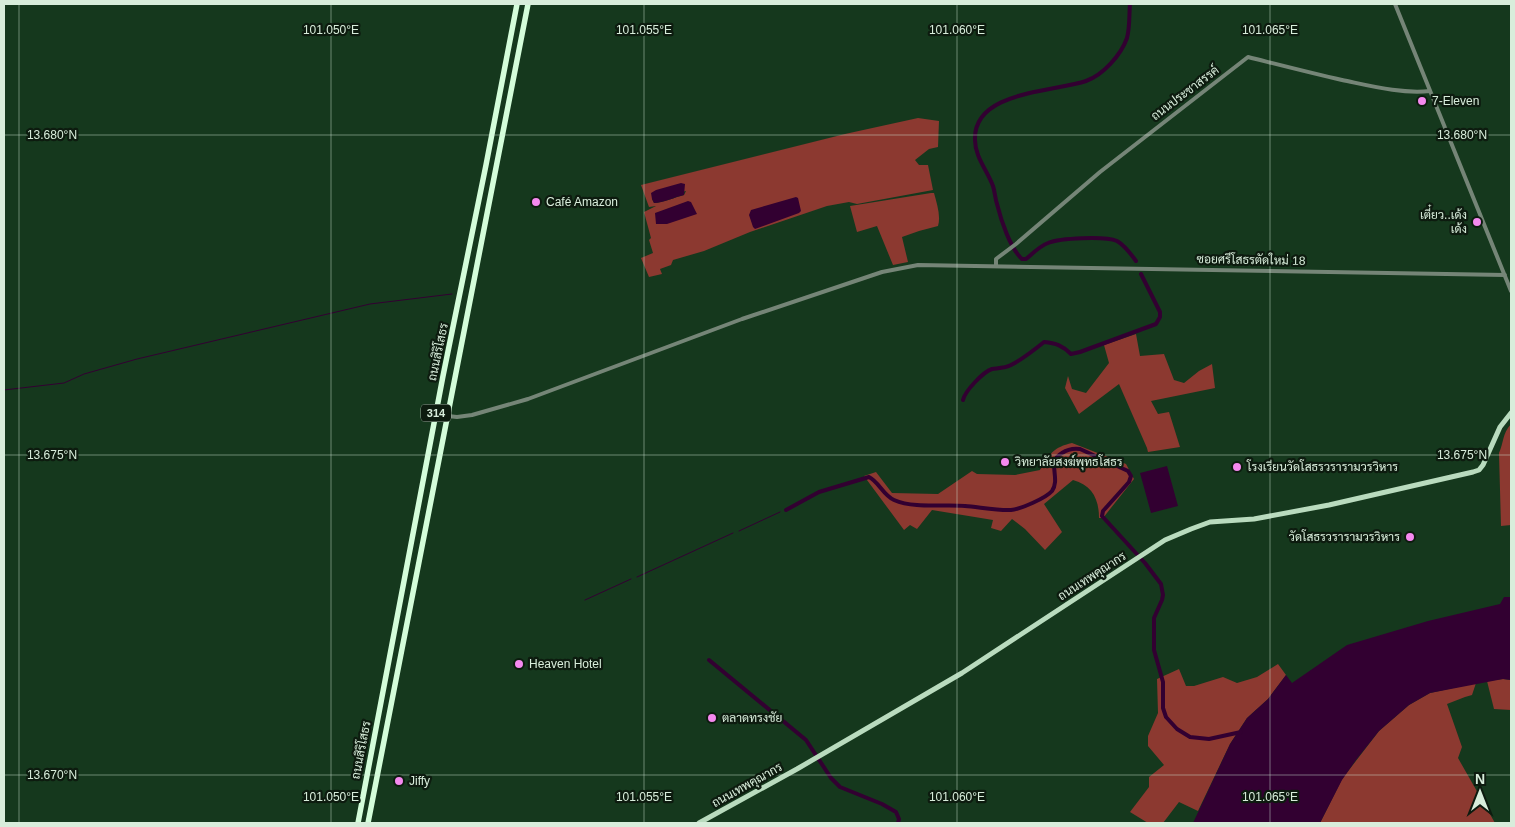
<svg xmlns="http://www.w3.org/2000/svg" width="1515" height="827" font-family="Helvetica,Sarabun,sans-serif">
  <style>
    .green { fill: #8c3930; fill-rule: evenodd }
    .water { fill: #320031 }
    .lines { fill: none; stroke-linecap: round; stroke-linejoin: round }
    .stream { stroke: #320031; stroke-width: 1 }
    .canal { stroke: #320031; stroke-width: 4 }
    .minor { stroke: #758577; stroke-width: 4 }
    .major { stroke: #b9dbbe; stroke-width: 5 }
    .highway { stroke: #d4fdda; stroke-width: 5.5 }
    .ticks { fill: none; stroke: #d8eddb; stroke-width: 1; stroke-opacity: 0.45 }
    .poi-dot { fill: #f589ef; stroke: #0d1b0f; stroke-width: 2 }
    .labels { text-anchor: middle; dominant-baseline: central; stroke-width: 4.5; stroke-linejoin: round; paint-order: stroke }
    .shield { fill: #0d1b0f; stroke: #9bae9e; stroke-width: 1 }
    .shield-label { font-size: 11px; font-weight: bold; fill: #d8eddb }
    .street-label { font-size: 12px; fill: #d8eddb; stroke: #0d1b0f }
    .poi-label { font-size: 12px; fill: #d8eddb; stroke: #0d1b0f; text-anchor: start }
    .ticks-label { font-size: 12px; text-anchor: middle; fill: #d8eddb; stroke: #0d1b0f; stroke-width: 4.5; stroke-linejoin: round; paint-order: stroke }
  </style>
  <rect width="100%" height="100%" fill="#15381d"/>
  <path class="green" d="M918 118 939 121 938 147 929 149 915 160 919 165H928L933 190 857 204 849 202 827 206 750 232 704 251 673 260 671 265 660 269 662 274 649 277 641 258 653 253 649 240 651 238 644 212 656 206 649 207 641 185 845 134ZM686 191 684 195C676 197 662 203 654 203L652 199Z
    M931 193H934C937 204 941 216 938 226L919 231 902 237 908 262 893 265 877 226 857 232 850 206Z
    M1136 334 1140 356 1164 354 1174 380 1184 383 1199 371 1212 364 1215 388 1151 401 1158 414 1169 412 1180 447 1148 452 1147 448 1119 384 1079 414 1065 388 1068 376 1072 389 1086 393 1109 363 1104 345Z
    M1511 424V525L1501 526 1499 453C1504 442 1502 434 1511 424Z
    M1072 443 1126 464 1134 479 1103 518H1099C1099 499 1092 485 1073 480L1044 504 1062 532 1045 550 1025 529 1012 519 1001 531 991 528 993 520 932 510 917 529 910 525 904 530 864 476 876 472 892 493 938 494 972 471 977 474 1015 475 1040 470C1049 454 1054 447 1072 443Z
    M1278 664 1286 675 1268 699 1247 718 1230 744 1198 811 1179 802 1163 823H1148L1130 812 1149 787V777L1164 765 1148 746V736L1158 713 1157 679 1179 669 1186 686H1194L1223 677 1237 683 1257 677Z
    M1503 679 1511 680V710L1494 709 1487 681Z
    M1476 683 1472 695 1465 697 1447 704 1462 747 1458 758 1495 823H1320L1342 779 1379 731 1409 705 1430 693Z"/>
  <path class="water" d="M681 183 685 184 684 195C675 197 663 203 654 203L652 199 651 193 656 190Z
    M796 197 798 198 801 211 799 213 755 229 753 227 749 215 751 210Z
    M688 201 691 202 697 214 667 224H656L655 213Z
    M1167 466 1178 506 1151 513 1140 473Z
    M1504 597H1511V680L1503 679 1430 693 1409 705 1379 731 1356 760 1342 780 1320 823H1193L1230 744 1247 718 1268 699 1286 675 1292 683 1347 645 1428 621 1500 604Z"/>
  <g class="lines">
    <path class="stream" d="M4 390 64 383 84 374 137 359 370 304 452 294
      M739 531 780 512
      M637 577 733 533
      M585 600 631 579"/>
    <path class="canal" d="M1130 4C1129 15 1130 27 1127 38 1121 55 1103 75 1086 81 1053 92 973 91 975 140 975 157 987 170 993 186 995 192 995 198 997 204 1001 220 1010 248 1022 259H1026C1033 253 1040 246 1048 243 1060 238 1105 236 1117 241 1124 245 1131 254 1136 261
      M963 400C965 391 983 372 992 369 999 368 1005 368 1011 365 1023 359 1034 350 1044 342 1056 343 1063 346 1071 354L1080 352 1156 324 1160 317V312L1141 274
      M786 510 819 492 869 477C879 482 883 495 894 500 915 509 943 504 965 506 978 507 1000 511 1011 510 1021 509 1046 498 1052 491 1061 478 1046 462 1062 453 1068 449 1073 448 1080 449L1128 471 1131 476 1129 482 1103 511 1102 516 1145 563 1161 584 1163 595 1162 600 1154 618V650L1163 682V708L1166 717 1177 729 1190 737 1209 739 1241 732
      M709 660 806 740 831 778 840 787 882 804 896 812 899 819 898 823"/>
    <path class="minor" d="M1395 4 1511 291
      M996 266V259L1016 244 1100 172 1248 57C1280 65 1311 73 1342 80 1371 86 1401 94 1430 91
      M448 416 457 417 472 415 528 399 742 319 882 272 918 265 1505 275"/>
    <path class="major" d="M699 823 797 769 962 673 1165 540 1191 529 1210 522 1254 519 1329 505 1473 472 1479 470 1483 465 1500 427 1511 413"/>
    <path class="highway" d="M358 823 443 376 486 165 517 4
      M368 823 528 4"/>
  </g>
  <path class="ticks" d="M19 4V823M331 4V823M644 4V823M957 4V823M1270 4V823M4 135H1511M4 455H1511M4 775H1511"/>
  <g class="poi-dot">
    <circle cx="1422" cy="101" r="5"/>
    <circle cx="536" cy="202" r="5"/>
    <circle cx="1477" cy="222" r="5"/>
    <circle cx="1005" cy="462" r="5"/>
    <circle cx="1237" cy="467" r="5"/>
    <circle cx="1410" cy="537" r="5"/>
    <circle cx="519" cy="664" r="5"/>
    <circle cx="712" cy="718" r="5"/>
    <circle cx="399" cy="781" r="5"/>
  </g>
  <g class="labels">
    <rect class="shield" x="421" y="404.5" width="30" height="17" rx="4"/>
    <g class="shield-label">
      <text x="436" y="413">314</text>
    </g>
    <g class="street-label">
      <text transform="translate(1185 93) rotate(-37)">ถนนประชาสรรค์</text>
      <text transform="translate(1251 260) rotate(1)">ซอยศรีโสธรตัดใหม่ 18</text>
      <text transform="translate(438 352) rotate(-78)">ถนนสิริโสธร</text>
      <text transform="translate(1092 576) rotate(-33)">ถนนเทพคุณากร</text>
      <text transform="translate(361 750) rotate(-79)">ถนนสิริโสธร</text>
      <text transform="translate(747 785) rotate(-29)">ถนนเทพคุณากร</text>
    </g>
    <g class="poi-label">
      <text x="1432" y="101">7-Eleven</text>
      <text x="546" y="202">Café Amazon</text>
      <text x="1467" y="215" text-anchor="end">เตี๋ยว..เด้ง<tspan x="1467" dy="14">เด้ง</tspan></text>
      <text x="1015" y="462">วิทยาลัยสงฆ์พุทธโสธร</text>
      <text x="1247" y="467">โรงเรียนวัดโสธรวรารามวรวิหาร</text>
      <text x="1400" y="537" text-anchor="end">วัดโสธรวรารามวรวิหาร</text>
      <text x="529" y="664">Heaven Hotel</text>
      <text x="722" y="718">ตลาดทรงชัย</text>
      <text x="409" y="781">Jiffy</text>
    </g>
  </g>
  <g class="ticks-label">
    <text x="331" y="34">101.050°E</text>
    <text x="644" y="34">101.055°E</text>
    <text x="957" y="34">101.060°E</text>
    <text x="1270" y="34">101.065°E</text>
    <text x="52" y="139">13.680°N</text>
    <text x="1462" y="139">13.680°N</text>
    <text x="52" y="459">13.675°N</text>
    <text x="1462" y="459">13.675°N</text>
    <text x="52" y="779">13.670°N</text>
    <text x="331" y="801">101.050°E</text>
    <text x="644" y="801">101.055°E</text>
    <text x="957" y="801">101.060°E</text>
    <text x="1270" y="801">101.065°E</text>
  </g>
  <rect width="1515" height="827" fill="none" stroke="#d8eddb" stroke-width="10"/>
  <g transform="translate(1480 792)" stroke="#0d1b0f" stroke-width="4" paint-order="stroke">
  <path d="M0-4L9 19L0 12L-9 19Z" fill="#d8eddb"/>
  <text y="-8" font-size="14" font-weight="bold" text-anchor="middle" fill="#d8eddb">N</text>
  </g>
</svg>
